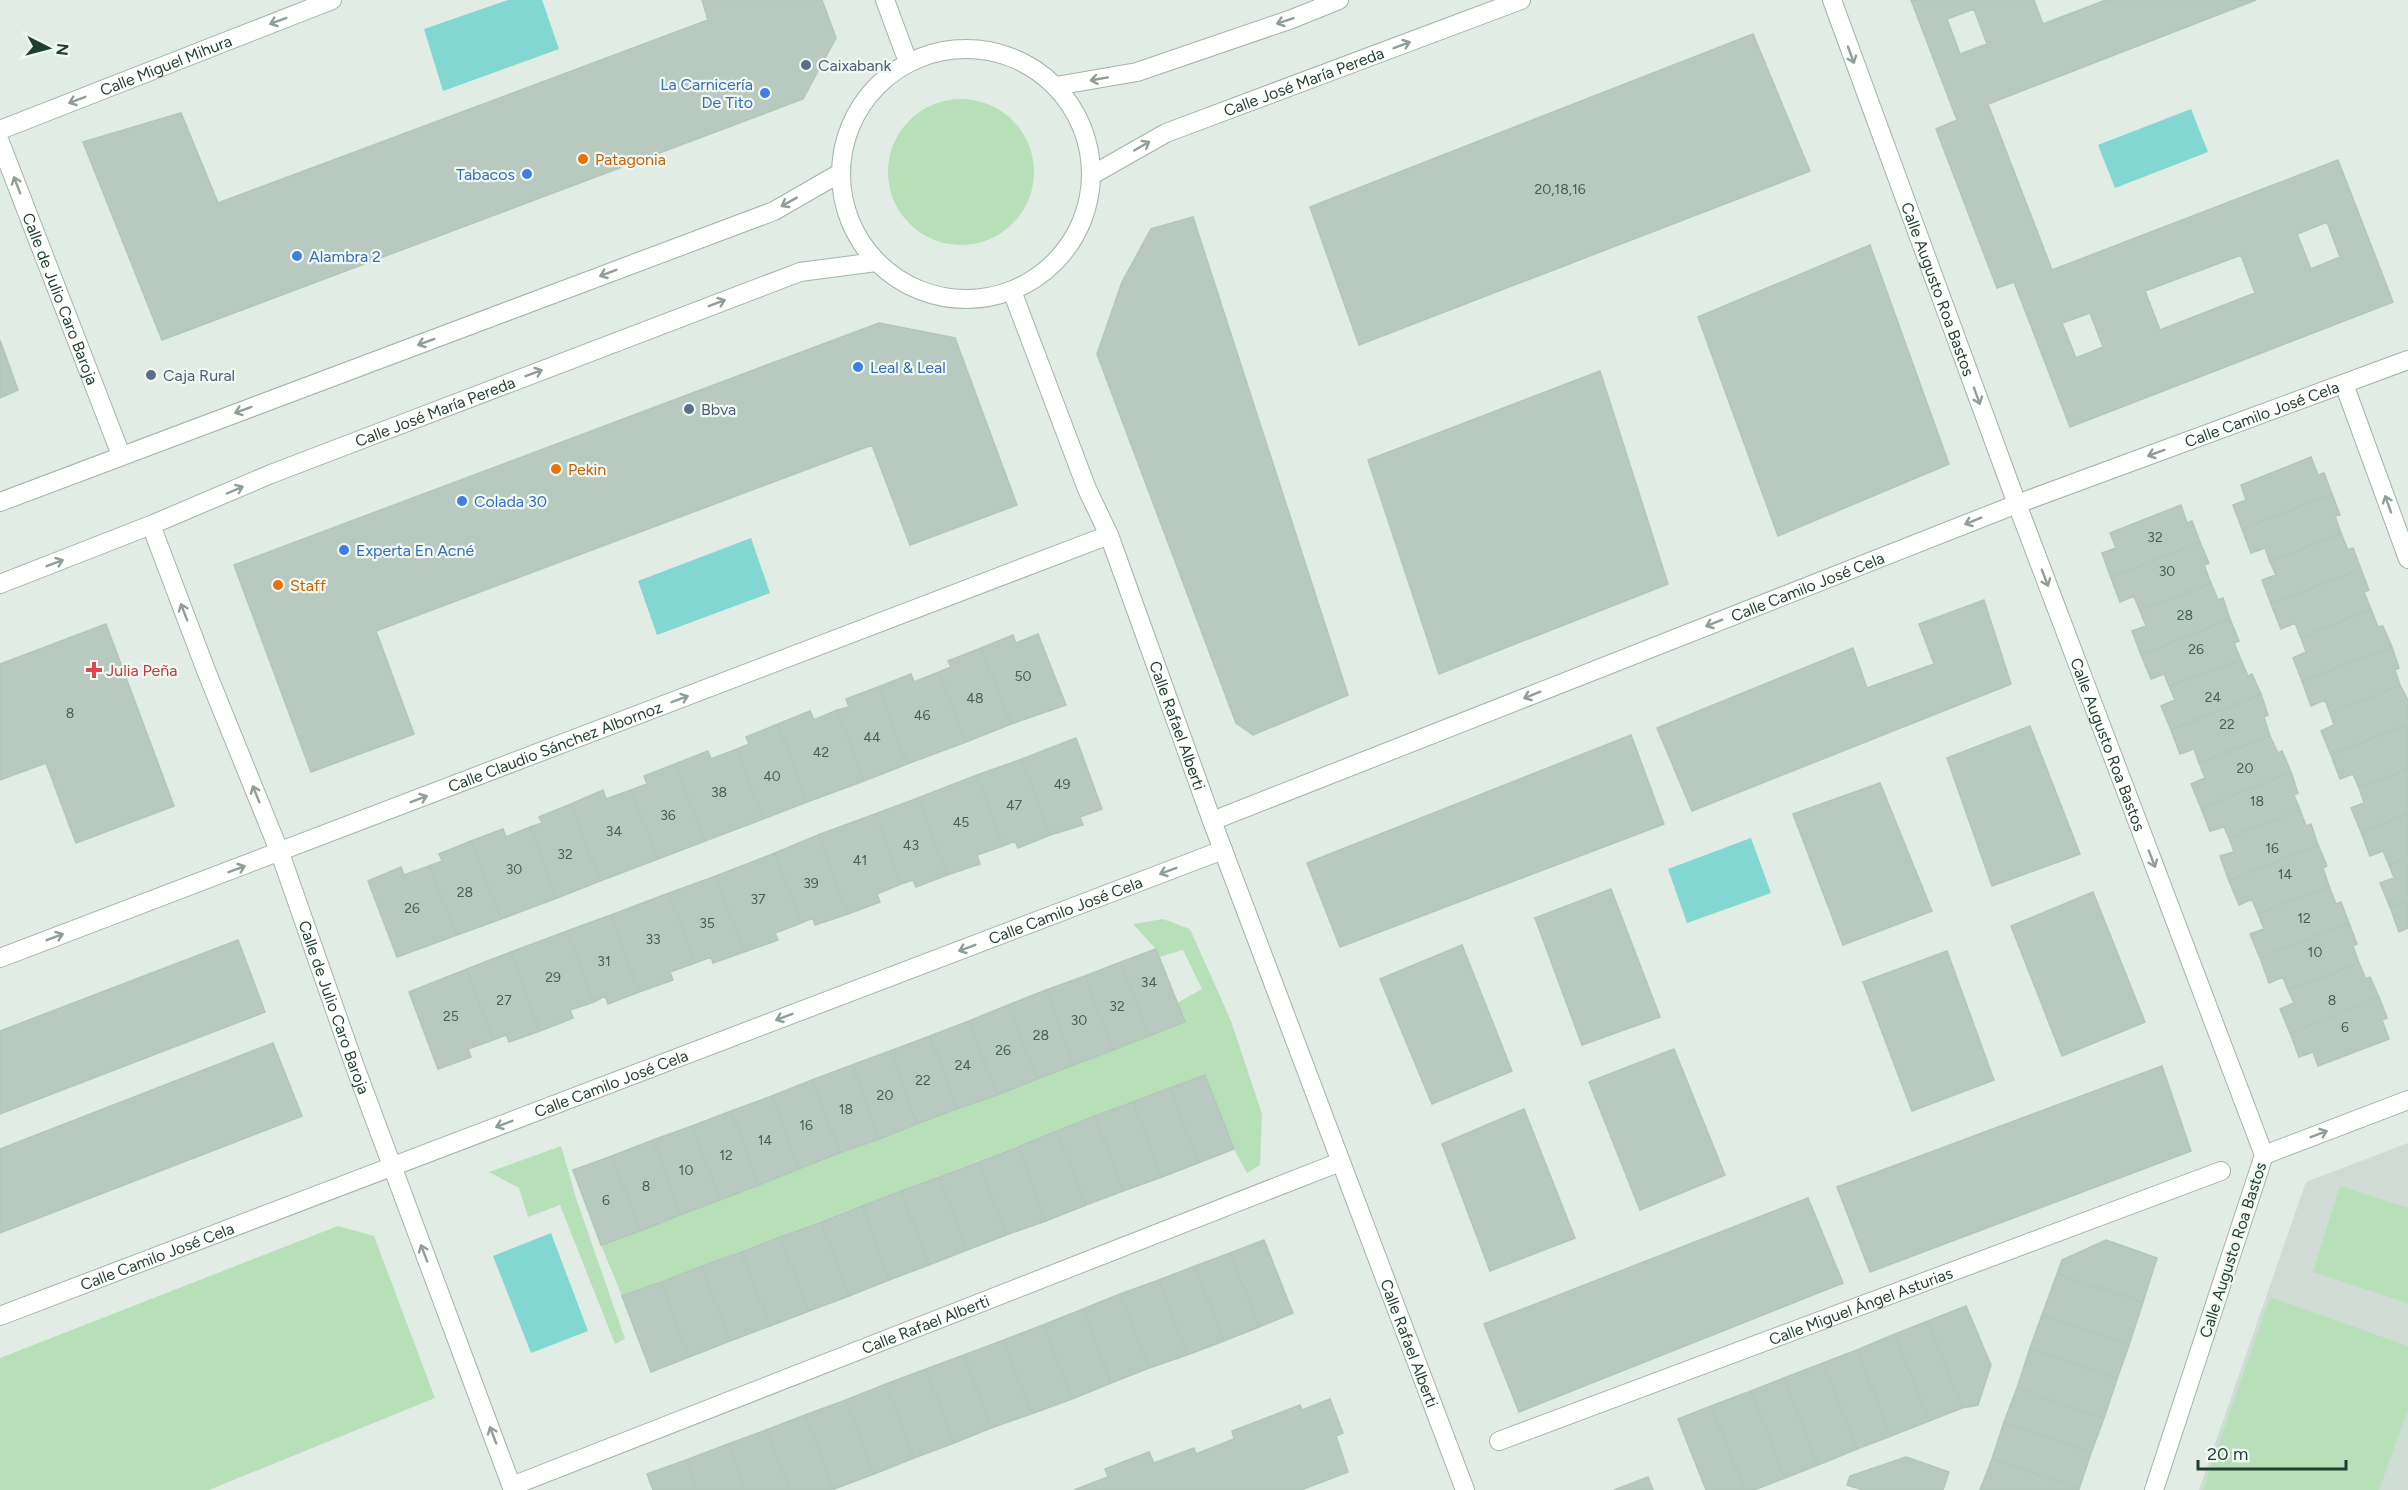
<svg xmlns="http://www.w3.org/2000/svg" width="2408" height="1490" font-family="Figtree,sans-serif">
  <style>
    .built { fill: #cedcd3 }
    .green { fill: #b7e0b9 }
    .water { fill: #83d7d2 }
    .building { fill: #b8cabf; stroke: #b2c6ba; stroke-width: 1.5; fill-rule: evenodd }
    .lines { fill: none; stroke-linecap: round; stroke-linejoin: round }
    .minor-casing { stroke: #a2b4aa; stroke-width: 20 }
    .minor { stroke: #fff; stroke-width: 18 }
    .oneway { stroke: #8f9e97 }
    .service-dot { fill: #5c6f8a; stroke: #f1f9f3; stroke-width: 2 }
    .shop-dot { fill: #3f7fe0; stroke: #f1f9f3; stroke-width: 2 }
    .food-dot { fill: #e8710a; stroke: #f1f9f3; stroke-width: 2 }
    .health-dot { fill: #e0444e; stroke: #f1f9f3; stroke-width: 2 }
    .labels { text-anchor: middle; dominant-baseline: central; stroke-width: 4.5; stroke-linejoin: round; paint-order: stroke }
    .number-label { font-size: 14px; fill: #456153 }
    .street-label { font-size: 16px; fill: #1f3e2f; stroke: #f1f9f3 }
    .service-label { font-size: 16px; fill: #4e5e75; stroke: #f1f9f3; text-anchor: start }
    .shop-label { font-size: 16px; fill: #366cbe; stroke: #f1f9f3; text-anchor: start }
    .food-label { font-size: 16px; fill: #c56008; stroke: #f1f9f3; text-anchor: start }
    .health-label { font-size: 16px; fill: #be3a42; stroke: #f1f9f3; text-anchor: start }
  </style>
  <rect width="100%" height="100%" fill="#e0ece4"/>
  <path class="built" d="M2408 1143V1490H2199L2306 1182Z"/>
  <path class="green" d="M888 172a73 73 0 1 1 146 0a73 73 0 1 1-146 0Z
    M1163 919 1190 929 1231 1021 1262 1114 1260 1165 1247 1173 1234 1149 1205 1075 622 1296 601 1245 1185 1023 1177 1003 1202 989 1183 950 1159 957 1156 949 1133 924Z
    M561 1146 576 1198 625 1339 615 1344 560 1205 528 1217 519 1188 489 1172Z
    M2340 1186 2408 1208V1303L2313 1272Z
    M338 1226 374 1236 435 1398 209 1490H0V1358Z
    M2270 1297 2408 1346V1409L2379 1490H2203Z"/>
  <path class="water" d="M508 0H542L559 49 443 91 424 29Z
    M2191 109 2208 152 2115 188 2098 145Z
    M751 538 770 593 657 635 638 581Z
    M1751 838 1771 893 1687 923 1668 869Z
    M551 1233 588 1331 531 1353 493 1256Z"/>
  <path class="building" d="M702 0H822L836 38 803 99 162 340 83 142 181 113 218 203 708 20Z
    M1911 0H2034L2043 24 2106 0H2256L1988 104 2052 270 2338 160 2393 302 2070 427 2014 282 1997 288 1936 129 1957 120ZM1974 9 1987 44 1960 54 1947 19ZM2327 222 2340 257 2311 269 2297 234ZM2241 255 2255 293 2160 330 2145 291ZM2090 313 2103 347 2076 358 2062 323Z
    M1753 34 1810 171 1359 345 1310 207Z
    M1193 217 1348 695 1253 735 1236 723 1097 354 1122 282 1151 229Z
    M1870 245 1949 464 1778 536 1698 317Z
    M879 323 955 338 1017 505 910 545 872 445 376 631 414 734 311 772 234 565Z
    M0 340 18 390 0 398Z
    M1600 371 1668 584 1439 674 1368 460Z
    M2311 457 2318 475 2324 473 2332 494 2242 529 2233 505 2246 500 2241 485Z
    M2332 494 2340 515 2335 516 2341 533 2270 562 2265 548 2251 553 2242 529Z
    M2181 505 2187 523 2192 521 2200 542 2111 578 2102 553 2116 548 2110 533Z
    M2341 533 2348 550 2353 548 2361 569 2271 604 2262 580 2276 575 2270 562Z
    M2200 542 2209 563 2204 565 2211 583 2140 611 2134 596 2120 602 2111 578Z
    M2361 569 2369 590 2364 592 2371 609 2301 638 2295 623 2281 629 2271 604Z
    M2211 583 2218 600 2223 598 2230 619 2141 655 2132 631 2146 626 2140 611Z
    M1984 600 2011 684 1692 811 1657 728 1853 648 1867 688 1934 664 1919 624Z
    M2371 609 2378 627 2383 626 2392 647 2302 681 2293 658 2306 652 2301 638Z
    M2230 619 2239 641 2234 643 2241 660 2169 686 2164 674 2151 679 2141 655Z
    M106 624 174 806 76 843 46 763 0 780V664Z
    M1038 634 1066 705 1011 724 981 648 1013 635 1016 643Z
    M2392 647 2399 668 2395 670 2400 685 2330 713 2325 700 2311 706 2302 681Z
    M981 648 1011 724 966 742 939 672 951 667 948 661Z
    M2241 660 2248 676 2252 674 2261 694 2171 730 2161 706 2175 700 2169 686Z
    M939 672 966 742 907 764 878 687 911 674 914 682Z
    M2400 685 2408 700V724L2331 755 2321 731 2334 725 2330 713Z
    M878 687 907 764 864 781 837 710 849 707 846 699Z
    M2261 694 2268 715 2264 717 2270 736 2199 763 2194 749 2180 754 2171 730Z
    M837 710 864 781 807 802 778 724 810 711 814 720Z
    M778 724 807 802 763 819 737 749 749 744 746 737Z
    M2408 724V769L2359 788 2353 774 2340 779 2331 755Z
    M2030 726 2080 854 1992 886 1947 758Z
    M1631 735 1664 824 1340 947 1307 863Z
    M2270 736 2278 753 2282 751 2291 772 2201 808 2191 784 2205 778 2199 763Z
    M1076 738 1102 809 1080 817 1083 825 1050 835 1022 759Z
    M737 749 763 819 705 841 675 764 708 751 711 759Z
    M1022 759 1050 835 1018 848 1015 841 1003 846 977 775Z
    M675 764 705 841 658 859 631 790 647 784 644 776Z
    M2408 769V814L2361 832 2351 808 2364 803 2359 788Z
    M2291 772 2298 793 2294 795 2300 810 2229 838 2224 827 2210 831 2201 808Z
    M977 775 1003 846 977 855 980 864 947 875 918 798Z
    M1880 783 1932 911 1843 945 1793 814Z
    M603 790 606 799 631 790 658 859 600 881 571 804Z
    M918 798 947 875 916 887 913 880 901 884 875 814Z
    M571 804 600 881 557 898 530 827 542 823 539 817Z
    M2300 810 2306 826 2311 824 2318 845 2229 881 2220 856 2234 852 2229 838Z
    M875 814 901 884 877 894 880 902 848 914 818 835Z
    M2408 814V857L2389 865 2383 851 2370 856 2361 832Z
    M530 827 557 898 501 919 471 841 503 829 506 837Z
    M818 835 848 914 815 925 813 918 801 923 775 853Z
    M471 841 501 919 457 935 429 866 442 861 439 854Z
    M2318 845 2327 866 2323 868 2329 886 2258 914 2252 899 2239 905 2229 881Z
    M775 853 801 923 775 933 778 940 744 952 716 876Z
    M2408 857V900L2390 907 2380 883 2394 878 2389 865Z
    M429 866 457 935 397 957 368 881 401 867 404 875Z
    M716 876 744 952 713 963 711 957 695 963 669 893Z
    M2329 886 2336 904 2341 902 2349 923 2260 958 2250 934 2264 929 2258 914Z
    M1611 889 1660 1017 1582 1045 1535 918Z
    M2093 892 2145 1022 2062 1056 2011 926Z
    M669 893 695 963 670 972 673 980 639 992 611 915Z
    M2408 900V928L2399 932 2390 907Z
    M611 915 639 992 608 1004 605 996 594 1002 567 931Z
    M2349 923 2357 944 2353 946 2359 963 2288 990 2283 977 2269 983 2260 958Z
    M567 931 594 1002 570 1010 573 1018 540 1031 511 952Z
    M238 940 265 1012 0 1114V1031Z
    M1462 945 1512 1071 1432 1104 1380 979Z
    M1156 949 1185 1022 1149 1036 1121 962Z
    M1947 951 1994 1080 1912 1111 1863 982Z
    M511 952 540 1031 509 1042 506 1035 493 1040 467 969Z
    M1121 962 1149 1036 1113 1050 1085 976Z
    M2359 963 2366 979 2370 977 2379 997 2290 1033 2280 1009 2294 1003 2288 990Z
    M467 969 493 1040 468 1049 471 1057 438 1069 409 992Z
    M1085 976 1113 1050 1074 1065 1046 990Z
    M1046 990 1074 1065 1037 1079 1008 1005Z
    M2379 997 2387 1018 2382 1020 2389 1039 2318 1066 2313 1052 2299 1057 2290 1033Z
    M1008 1005 1037 1079 997 1095 969 1021Z
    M969 1021 997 1095 957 1109 930 1036Z
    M930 1036 957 1109 917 1124 890 1051Z
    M273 1043 302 1116 0 1233V1149Z
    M1674 1049 1725 1175 1640 1210 1589 1082Z
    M890 1051 917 1124 879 1139 852 1065Z
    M852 1065 879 1139 840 1153 812 1080Z
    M2162 1066 2191 1151 1870 1272 1837 1187Z
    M1205 1075 1234 1149 1198 1163 1170 1088Z
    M812 1080 840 1153 799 1169 772 1096Z
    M1170 1088 1198 1163 1162 1177 1133 1102Z
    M772 1096 799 1169 759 1185 731 1111Z
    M1133 1102 1162 1177 1123 1191 1095 1116Z
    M1524 1109 1575 1238 1490 1271 1442 1144Z
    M731 1111 759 1185 720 1200 692 1126Z
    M1095 1116 1123 1191 1086 1205 1057 1131Z
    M692 1126 720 1200 680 1215 653 1140Z
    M1057 1131 1086 1205 1046 1221 1018 1147Z
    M653 1140 680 1215 640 1231 612 1156Z
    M1018 1147 1046 1221 1006 1235 979 1162Z
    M612 1156 640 1231 601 1245 573 1170Z
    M979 1162 1006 1235 967 1250 939 1177Z
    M939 1177 967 1250 929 1265 901 1191Z
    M901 1191 929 1265 889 1280 862 1206Z
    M1808 1198 1843 1283 1519 1412 1484 1324Z
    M862 1206 889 1280 849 1296 821 1222Z
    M821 1222 849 1296 809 1311 780 1237Z
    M780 1237 809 1311 770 1326 741 1252Z
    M1264 1240 1293 1313 1259 1327 1230 1253Z
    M2106 1240 2157 1258 2143 1302 2057 1274 2062 1260Z
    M741 1252 770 1326 730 1341 702 1266Z
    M1230 1253 1259 1327 1224 1341 1195 1266Z
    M702 1266 730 1341 689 1357 661 1282Z
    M1195 1266 1224 1341 1187 1355 1159 1280Z
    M2057 1274 2143 1302 2129 1345 2042 1315Z
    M1159 1280 1187 1355 1149 1368 1120 1294Z
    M661 1282 689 1357 651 1372 622 1296Z
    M1120 1294 1149 1368 1111 1383 1083 1309Z
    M1966 1306 1991 1365 1978 1405 1962 1408 1928 1321Z
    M1083 1309 1111 1383 1072 1399 1043 1325Z
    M2042 1315 2129 1345 2117 1379 2030 1348Z
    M1928 1321 1962 1408 1929 1421 1895 1334Z
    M1043 1325 1072 1399 1031 1414 1004 1340Z
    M1895 1334 1929 1421 1891 1436 1857 1350Z
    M1004 1340 1031 1414 991 1428 964 1355Z
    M2030 1348 2117 1379 2104 1418 2017 1388Z
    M1857 1350 1891 1436 1857 1449 1823 1363Z
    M964 1355 991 1428 954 1443 926 1369Z
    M1823 1363 1857 1449 1818 1465 1784 1378Z
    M926 1369 954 1443 914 1458 886 1384Z
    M1784 1378 1818 1465 1785 1478 1751 1391Z
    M886 1384 914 1458 874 1474 846 1400Z
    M2017 1388 2104 1418 2091 1453 2004 1422Z
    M1751 1391 1785 1478 1754 1490H1745L1711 1406Z
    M1330 1399 1343 1433 1336 1436 1348 1472 1301 1490H1074L1108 1477 1105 1469 1149 1452 1154 1463 1194 1448 1196 1454 1234 1439 1232 1431 1300 1405 1302 1410Z
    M846 1400 874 1474 834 1489 805 1415Z
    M1711 1406 1745 1490H1706L1678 1419Z
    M805 1415 834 1489 831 1490H790L766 1430Z
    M2004 1422 2091 1453 2079 1489 1992 1459Z
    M766 1430 790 1490H745L728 1444Z
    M728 1444 745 1490H697L686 1460Z
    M1906 1457 1949 1472 1943 1490H1863L1847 1485 1850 1476Z
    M1992 1459 2079 1489V1490H1980Z
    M686 1460 697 1490H653L647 1474Z
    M1648 1477 1653 1490H1614Z"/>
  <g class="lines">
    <defs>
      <g id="minor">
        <path d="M885 0 908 62"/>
        <path id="s1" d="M1832 0 2017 504 2264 1155 2154 1490"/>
        <circle cx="966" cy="174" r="125"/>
        <path d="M1056 86 1137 72 1292 19 1339 0"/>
        <path id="s2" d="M0 130 332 0"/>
        <path id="s3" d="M0 142 121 455"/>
        <path id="s4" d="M1092 175 1166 133 1521 0"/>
        <path id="s5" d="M1012 291 1087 489 1109 535 1212 821 1465 1490"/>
        <path d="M2344 384 2408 559"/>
        <path d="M0 502 774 211 840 173"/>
        <path id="s6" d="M151 525 207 673 280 853 354 1064 513 1490"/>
        <path id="s7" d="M0 584 151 525 271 474 800 272 876 262"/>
        <path id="s8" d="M1212 821 2017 504 2408 360"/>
        <path id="s9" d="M0 958 1109 535"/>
        <path d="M2264 1155 2408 1100"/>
        <path id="s10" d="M0 1316 1223 850"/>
        <path id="s11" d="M1499 1441 2221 1171"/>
        <path id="s12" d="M512 1486 1340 1162"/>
      </g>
    </defs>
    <use href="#minor" class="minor-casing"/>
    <use href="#minor" class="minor"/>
  </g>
  <defs><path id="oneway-shaft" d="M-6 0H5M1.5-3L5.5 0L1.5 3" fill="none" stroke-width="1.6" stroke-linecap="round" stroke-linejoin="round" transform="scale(1.5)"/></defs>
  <g class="oneway">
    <use href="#oneway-shaft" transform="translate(278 21) rotate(159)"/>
    <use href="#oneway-shaft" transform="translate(1285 21) rotate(161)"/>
    <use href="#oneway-shaft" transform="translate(1402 45) rotate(-21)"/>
    <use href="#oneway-shaft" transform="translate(1851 55) rotate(70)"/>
    <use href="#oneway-shaft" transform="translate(1099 79) rotate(170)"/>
    <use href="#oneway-shaft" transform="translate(77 100) rotate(159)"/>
    <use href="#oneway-shaft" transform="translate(1142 146) rotate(-30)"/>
    <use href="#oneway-shaft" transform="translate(17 185) rotate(-111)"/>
    <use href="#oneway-shaft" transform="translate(789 202) rotate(151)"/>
    <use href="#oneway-shaft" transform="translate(608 273) rotate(159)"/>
    <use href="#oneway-shaft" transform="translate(717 303) rotate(-21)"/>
    <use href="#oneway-shaft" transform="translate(426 342) rotate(160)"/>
    <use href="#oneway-shaft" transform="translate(534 373) rotate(-21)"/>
    <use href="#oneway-shaft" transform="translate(1977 396) rotate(70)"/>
    <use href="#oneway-shaft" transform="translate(243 410) rotate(160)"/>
    <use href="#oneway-shaft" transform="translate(2156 453) rotate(160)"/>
    <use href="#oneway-shaft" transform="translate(235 490) rotate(-23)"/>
    <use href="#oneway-shaft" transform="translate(2388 504) rotate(-110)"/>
    <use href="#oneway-shaft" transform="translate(1973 521) rotate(158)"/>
    <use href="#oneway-shaft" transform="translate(55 563) rotate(-21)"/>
    <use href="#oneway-shaft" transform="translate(2045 578) rotate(69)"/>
    <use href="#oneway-shaft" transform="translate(184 612) rotate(-111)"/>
    <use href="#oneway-shaft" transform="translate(1714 623) rotate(158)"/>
    <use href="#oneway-shaft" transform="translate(1532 695) rotate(158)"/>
    <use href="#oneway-shaft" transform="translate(680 699) rotate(-21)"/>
    <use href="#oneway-shaft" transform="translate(256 794) rotate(-112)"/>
    <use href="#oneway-shaft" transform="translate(419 799) rotate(-21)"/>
    <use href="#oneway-shaft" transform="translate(2152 859) rotate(69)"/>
    <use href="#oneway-shaft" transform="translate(237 869) rotate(-21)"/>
    <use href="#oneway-shaft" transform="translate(1168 871) rotate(159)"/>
    <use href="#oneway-shaft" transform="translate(55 937) rotate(-21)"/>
    <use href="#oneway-shaft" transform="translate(967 948) rotate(159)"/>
    <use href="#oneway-shaft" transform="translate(784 1017) rotate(159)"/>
    <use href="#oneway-shaft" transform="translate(504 1124) rotate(159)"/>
    <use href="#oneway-shaft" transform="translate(2319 1134) rotate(-21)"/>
    <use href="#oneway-shaft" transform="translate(424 1253) rotate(-111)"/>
    <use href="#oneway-shaft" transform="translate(493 1435) rotate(-111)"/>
  </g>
  <g class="service-dot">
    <circle cx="806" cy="65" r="6"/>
    <circle cx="151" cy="375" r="6"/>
    <circle cx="689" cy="409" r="6"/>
  </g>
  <g class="shop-dot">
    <circle cx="765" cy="93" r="6"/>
    <circle cx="527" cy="174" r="6"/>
    <circle cx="297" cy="256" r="6"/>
    <circle cx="858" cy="367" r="6"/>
    <circle cx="462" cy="501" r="6"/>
    <circle cx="344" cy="550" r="6"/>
  </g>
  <g class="food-dot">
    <circle cx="583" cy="159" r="6"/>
    <circle cx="556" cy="469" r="6"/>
    <circle cx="278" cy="585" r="6"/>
  </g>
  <path class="health-dot" d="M91 661h6v6h6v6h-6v6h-6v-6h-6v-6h6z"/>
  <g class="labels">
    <g class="number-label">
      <text x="1560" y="189">20,18,16</text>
      <text x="2155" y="537">32</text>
      <text x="2167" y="571">30</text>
      <text x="2185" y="615">28</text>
      <text x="2196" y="649">26</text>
      <text x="1023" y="676">50</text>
      <text x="2213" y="697">24</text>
      <text x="975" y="698">48</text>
      <text x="70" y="713">8</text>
      <text x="922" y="715">46</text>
      <text x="2227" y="724">22</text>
      <text x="872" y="737">44</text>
      <text x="821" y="752">42</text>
      <text x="2245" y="768">20</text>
      <text x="772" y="776">40</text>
      <text x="1062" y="784">49</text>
      <text x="719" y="792">38</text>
      <text x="2257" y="801">18</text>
      <text x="1014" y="805">47</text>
      <text x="668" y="815">36</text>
      <text x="961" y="822">45</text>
      <text x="614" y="831">34</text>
      <text x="911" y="845">43</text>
      <text x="2272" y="848">16</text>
      <text x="565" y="854">32</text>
      <text x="860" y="860">41</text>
      <text x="514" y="869">30</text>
      <text x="2285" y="874">14</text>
      <text x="811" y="883">39</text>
      <text x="465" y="892">28</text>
      <text x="758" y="899">37</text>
      <text x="412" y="908">26</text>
      <text x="2304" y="918">12</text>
      <text x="707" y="923">35</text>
      <text x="653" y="939">33</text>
      <text x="2315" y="952">10</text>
      <text x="604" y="961">31</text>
      <text x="553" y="977">29</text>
      <text x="1149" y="982">34</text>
      <text x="504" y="1000">27</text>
      <text x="2332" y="1000">8</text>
      <text x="1117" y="1006">32</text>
      <text x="451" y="1016">25</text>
      <text x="1079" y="1020">30</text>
      <text x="2345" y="1027">6</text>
      <text x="1041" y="1035">28</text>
      <text x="1003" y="1050">26</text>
      <text x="963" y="1065">24</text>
      <text x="923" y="1080">22</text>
      <text x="885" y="1095">20</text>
      <text x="846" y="1109">18</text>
      <text x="806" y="1125">16</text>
      <text x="765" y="1140">14</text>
      <text x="726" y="1155">12</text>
      <text x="686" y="1170">10</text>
      <text x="646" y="1186">8</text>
      <text x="606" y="1200">6</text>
    </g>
    <g class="street-label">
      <text stroke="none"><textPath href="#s2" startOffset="178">Calle Miguel Mihura</textPath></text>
      <text stroke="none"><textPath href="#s4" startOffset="232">Calle José María Pereda</textPath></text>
      <text stroke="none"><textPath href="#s1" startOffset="308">Calle Augusto Roa Bastos</textPath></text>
      <text stroke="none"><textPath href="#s3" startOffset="168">Calle de Julio Caro Baroja</textPath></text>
      <text stroke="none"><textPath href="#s7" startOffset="468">Calle José María Pereda</textPath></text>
      <text stroke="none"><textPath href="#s8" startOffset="1126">Calle Camilo José Cela</textPath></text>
      <text stroke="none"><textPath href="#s8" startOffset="640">Calle Camilo José Cela</textPath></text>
      <text stroke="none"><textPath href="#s5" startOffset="465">Calle Rafael Alberti</textPath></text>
      <text stroke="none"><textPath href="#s1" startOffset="794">Calle Augusto Roa Bastos</textPath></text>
      <text stroke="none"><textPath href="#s9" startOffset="594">Calle Claudio Sánchez Albornoz</textPath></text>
      <text stroke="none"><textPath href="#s10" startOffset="1140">Calle Camilo José Cela</textPath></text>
      <text stroke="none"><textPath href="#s6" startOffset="516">Calle de Julio Caro Baroja</textPath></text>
      <text stroke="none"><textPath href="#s10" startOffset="654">Calle Camilo José Cela</textPath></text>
      <text transform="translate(2233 1250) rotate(-72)">Calle Augusto Roa Bastos</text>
      <text stroke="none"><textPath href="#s10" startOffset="168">Calle Camilo José Cela</textPath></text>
      <text stroke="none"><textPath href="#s11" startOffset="386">Calle Miguel Ángel Asturias</textPath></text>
      <text stroke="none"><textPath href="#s12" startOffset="444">Calle Rafael Alberti</textPath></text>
      <text stroke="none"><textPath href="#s5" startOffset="1125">Calle Rafael Alberti</textPath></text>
    </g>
    <g class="service-label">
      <text x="818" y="65">Caixabank</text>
      <text x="163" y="375">Caja Rural</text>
      <text x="701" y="409">Bbva</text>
    </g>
    <g class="shop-label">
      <text x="753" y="84" text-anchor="end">La Carnicería<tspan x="753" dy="18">De Tito</tspan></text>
      <text x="515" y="174" text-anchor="end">Tabacos</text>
      <text x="309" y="256">Alambra 2</text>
      <text x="870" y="367">Leal &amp; Leal</text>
      <text x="474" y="501">Colada 30</text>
      <text x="356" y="550">Experta En Acné</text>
    </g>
    <g class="food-label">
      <text x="595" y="159">Patagonia</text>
      <text x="568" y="469">Pekin</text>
      <text x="290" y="585">Staff</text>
    </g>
    <g class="health-label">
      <text x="106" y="670">Julia Peña</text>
    </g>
  </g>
  <g transform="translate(48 48) rotate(96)" stroke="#f1f9f3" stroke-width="4.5" paint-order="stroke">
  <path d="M0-4.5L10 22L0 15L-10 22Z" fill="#1f3e2f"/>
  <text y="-9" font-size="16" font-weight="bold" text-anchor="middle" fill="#1f3e2f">N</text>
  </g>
  <path d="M2198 1460v9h148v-9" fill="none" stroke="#1f3e2f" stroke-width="3"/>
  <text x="2207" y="1460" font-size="18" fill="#1f3e2f" stroke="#f1f9f3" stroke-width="4.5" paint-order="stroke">20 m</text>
</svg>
